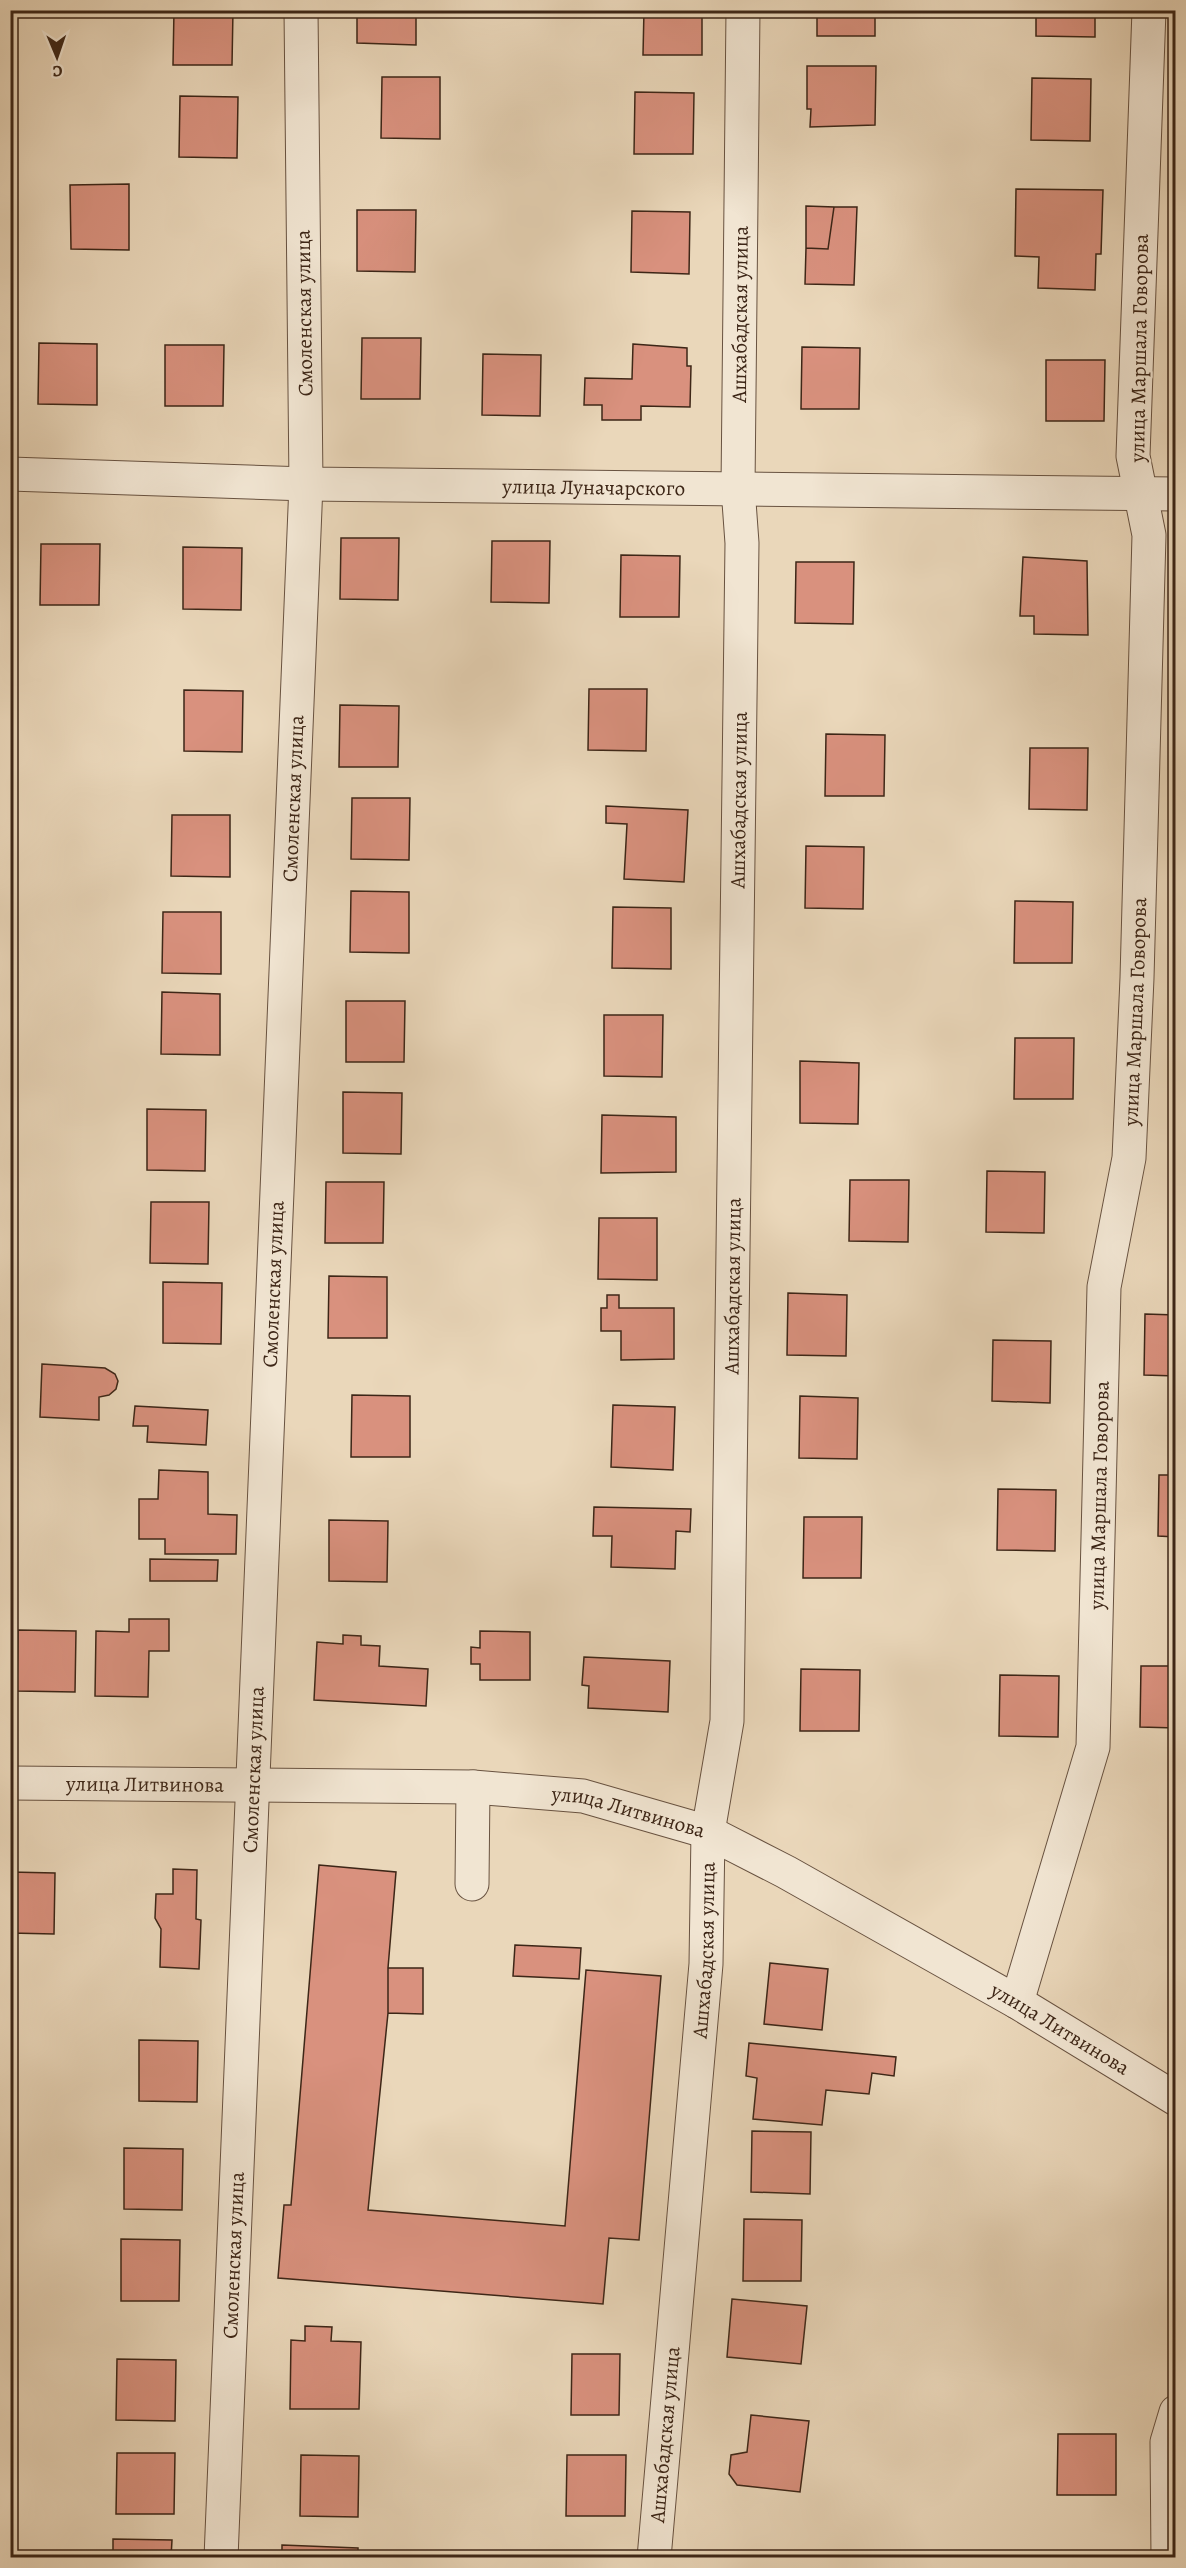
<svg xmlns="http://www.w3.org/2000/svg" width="1186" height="2568" font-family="Alegreya,serif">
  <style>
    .building { fill: #d9917e; stroke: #3d2617; stroke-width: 1.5 }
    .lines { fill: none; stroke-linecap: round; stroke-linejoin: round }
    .minor-casing { stroke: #685240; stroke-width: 35 }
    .minor { stroke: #f1e5d2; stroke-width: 33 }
    .labels { text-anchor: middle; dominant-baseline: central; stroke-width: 4.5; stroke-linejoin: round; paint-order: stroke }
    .street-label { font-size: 21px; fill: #3d2617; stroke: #f1e5d2 }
  </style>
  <rect width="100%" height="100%" fill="#ead7ba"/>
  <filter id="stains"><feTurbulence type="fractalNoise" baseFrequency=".00333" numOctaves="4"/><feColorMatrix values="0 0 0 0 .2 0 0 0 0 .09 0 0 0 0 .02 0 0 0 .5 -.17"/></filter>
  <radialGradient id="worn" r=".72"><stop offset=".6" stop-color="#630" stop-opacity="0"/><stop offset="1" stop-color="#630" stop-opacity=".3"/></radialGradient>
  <path class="building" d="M174 10H233L232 65H173Z
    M357 10H416V45L357 43Z
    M644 10H702V55H643Z
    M817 10H875V36H817Z
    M1036 10H1095V37L1036 36Z
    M807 66H876L875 125 810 127 811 109H807Z
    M382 77H440V139L381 138Z
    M1032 78 1091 79 1090 141 1031 140Z
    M635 92 694 93 693 154H634Z
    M180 96 238 97 237 158 179 157Z
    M129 184V250L71 249 70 185Z
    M1016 189 1103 190 1101 254H1096L1095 290 1038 288 1039 257 1015 256Z
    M806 206 834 207 828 249 806 248Z
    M834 207H857L854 285 805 284 806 248 828 249Z
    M357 210H416L415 272 357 271Z
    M632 211 690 212 689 274 631 272Z
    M362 338H421L420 399H361Z
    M39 343 97 344V405L38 404Z
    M633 344 687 348V366H691L690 407 641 406V420H602V405H584L585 378 632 379Z
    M165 345H224L223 406H165Z
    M802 347 860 348 859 409H801Z
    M483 354 541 355 540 416 482 415Z
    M1046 360H1105L1104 421H1046Z
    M341 538H399L398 600 340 599Z
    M492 541H550L549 603 491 602Z
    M41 544H100L99 605H40Z
    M183 547 242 548 241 610 183 609Z
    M621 555 680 556 679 617H620Z
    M1023 557 1087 561 1088 635 1034 634V616H1020Z
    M796 562H854L853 624 795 623Z
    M589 689H647L646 751 588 750Z
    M184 690 243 691 242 752 184 751Z
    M340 705 399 706 398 767H339Z
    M826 734 885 735 884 796H825Z
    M1030 748H1088L1087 810 1029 809Z
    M352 798H410L409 860 351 859Z
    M606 806 688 810 684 882 624 879 627 824 606 823Z
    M172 815H230V877L171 876Z
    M806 846 864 847 863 909 805 908Z
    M351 891 409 892V953L350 952Z
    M1015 901 1073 902 1072 963H1014Z
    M613 907 671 908V969L612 968Z
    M163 912H221V974L162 973Z
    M162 992 220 994V1055L161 1054Z
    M346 1001H405L404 1062H346Z
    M604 1015H663L662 1077 604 1076Z
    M1015 1038H1074L1073 1099H1014Z
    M800 1061 859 1063 858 1124 800 1123Z
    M343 1092 402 1093 401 1154 343 1153Z
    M147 1109 206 1110 205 1171 147 1170Z
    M602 1115 676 1117V1172L601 1173Z
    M987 1171 1045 1172 1044 1233 986 1232Z
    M850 1180H909L908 1242 849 1241Z
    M326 1182H384L383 1243H325Z
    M151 1202H209L208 1264 150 1263Z
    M599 1218H657V1280L598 1279Z
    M329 1276 387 1277V1338H328Z
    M163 1282 222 1283 221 1344 163 1343Z
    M788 1293 847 1295 846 1356 787 1355Z
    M607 1295H619V1308H674V1359L621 1360V1331H601V1308H607Z
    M1145 1314 1176 1315V1376L1144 1375Z
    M993 1340 1051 1341 1050 1403 992 1401Z
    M42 1364 105 1368 115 1374 118 1381 116 1389 109 1395 99 1397V1420L40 1417Z
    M352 1395 410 1396V1457H351Z
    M800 1396 858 1398 857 1459 799 1458Z
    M613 1405 675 1407 673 1470 611 1467Z
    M135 1406 208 1410 206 1445 147 1442 148 1426H133Z
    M159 1470 208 1472V1514L237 1515 236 1554H165V1539H139V1499H158Z
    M1159 1475H1176V1537L1158 1536Z
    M998 1489 1056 1490 1055 1551 997 1550Z
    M594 1507 691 1509 690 1532 676 1531 675 1569 611 1567 612 1536H593Z
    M804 1517H862L861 1578H803Z
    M329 1520 388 1521 387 1582 329 1581Z
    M150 1559 218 1560 217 1581H150Z
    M129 1619H169V1651H149L148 1697 95 1696 96 1631 129 1632Z
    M18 1630 76 1631 75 1692 17 1691Z
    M480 1631 530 1632V1680H480V1664H471V1647L480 1648Z
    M343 1635 361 1636V1645L380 1646 379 1666 428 1669 426 1706 314 1700 317 1642 343 1644Z
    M584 1657 670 1661 668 1712 588 1708 589 1686 582 1685Z
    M1141 1666H1176V1728L1140 1727Z
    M801 1669 860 1670 859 1731H800Z
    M1000 1675 1059 1676 1058 1737 999 1736Z
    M319 1865 396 1872 388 1968V2013L368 2210 565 2226 586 1970 661 1976 639 2240 609 2238 603 2304 278 2278 284 2205H291Z
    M173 1869 197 1870 196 1919 201 1920 199 1969 160 1967 161 1929 155 1918 156 1894H173Z
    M10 1872 55 1873 54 1934 10 1933Z
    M515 1945 581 1948 579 1979 513 1976Z
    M770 1963 828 1969 822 2030 764 2024Z
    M388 1968H423V2014L388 2013Z
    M139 2040 198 2041 197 2102 139 2101Z
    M749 2043 896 2057 894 2076 872 2073 869 2094 826 2090 822 2125 753 2119 757 2078 746 2076Z
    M752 2131 811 2132 810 2194 751 2192Z
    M124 2148 183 2149 182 2210 124 2209Z
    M744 2219 802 2220 801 2281H743Z
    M121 2239 180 2240 179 2301H121Z
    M732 2299 807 2306 801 2364 727 2357Z
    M305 2326 332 2327 331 2341 361 2342 359 2409H290L291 2340 305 2341Z
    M572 2354H620L619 2415H571Z
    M117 2359 176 2360 175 2421 116 2420Z
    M751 2415 809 2421 800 2492 737 2485 729 2474 731 2455 747 2452Z
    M1058 2434H1116V2495H1057Z
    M117 2453H175L174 2514H116Z
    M301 2455 359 2456 358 2517 300 2516Z
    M567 2455H626L625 2516H566Z
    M113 2539 172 2540 171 2558H113Z
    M282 2545 358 2548V2558H282Z"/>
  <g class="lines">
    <defs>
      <g id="minor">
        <path id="s1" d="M10 474 306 484 1176 494"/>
        <path id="s2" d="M10 1783 473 1787 583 1796 708 1832 786 1872 1017 2002 1176 2099"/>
        <path d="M472 1884 473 1787"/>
        <path id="s3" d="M1017 2002 1093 1747 1104 1287 1129 1158 1137 978 1149 535 1133 456 1149 10"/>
        <path id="s4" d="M221 2558 306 484 301 10"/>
        <path id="s5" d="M654 2558 706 1964 708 1832 727 1721 742 543 738 488 743 10"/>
        <path d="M1168 2558 1167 2442 1176 2412"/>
      </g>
    </defs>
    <use href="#minor" class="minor-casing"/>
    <use href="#minor" class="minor"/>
  </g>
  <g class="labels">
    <g class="street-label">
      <text transform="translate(304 313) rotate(-91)">Смоленская улица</text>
      <text stroke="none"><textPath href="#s5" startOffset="2248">Ашхабадская улица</textPath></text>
      <text transform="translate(1139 348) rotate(-89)">улица Маршала Говорова</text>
      <text stroke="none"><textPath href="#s1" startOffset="584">улица Луначарского</textPath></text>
      <text stroke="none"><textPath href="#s4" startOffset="1761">Смоленская улица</textPath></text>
      <text stroke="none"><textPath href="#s5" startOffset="1762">Ашхабадская улица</textPath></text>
      <text stroke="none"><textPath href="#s3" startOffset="1004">улица Маршала Говорова</textPath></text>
      <text stroke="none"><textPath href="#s4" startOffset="1275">Смоленская улица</textPath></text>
      <text stroke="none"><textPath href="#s5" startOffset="1276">Ашхабадская улица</textPath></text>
      <text stroke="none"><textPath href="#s3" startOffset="518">улица Маршала Говорова</textPath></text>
      <text stroke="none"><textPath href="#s4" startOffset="789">Смоленская улица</textPath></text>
      <text stroke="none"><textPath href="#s2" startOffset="135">улица Литвинова</textPath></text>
      <text stroke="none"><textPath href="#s2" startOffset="621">улица Литвинова</textPath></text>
      <text stroke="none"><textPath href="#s5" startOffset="610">Ашхабадская улица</textPath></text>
      <text stroke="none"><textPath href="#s2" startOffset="1107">улица Литвинова</textPath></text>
      <text stroke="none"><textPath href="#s4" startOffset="303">Смоленская улица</textPath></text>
      <text stroke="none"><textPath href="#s5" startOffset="124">Ашхабадская улица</textPath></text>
    </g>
  </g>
  <rect width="1186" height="2568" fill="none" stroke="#ead7ba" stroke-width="36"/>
  <rect x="12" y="12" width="1162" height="2544" fill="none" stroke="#3d2617" stroke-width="3"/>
  <rect x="18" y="18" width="1150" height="2532" fill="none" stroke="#3d2617" stroke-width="1.5"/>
  <g transform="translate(57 57) rotate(178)" stroke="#f1e5d2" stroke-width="4.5" paint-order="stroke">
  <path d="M0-4.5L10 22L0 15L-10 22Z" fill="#3d2617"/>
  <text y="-9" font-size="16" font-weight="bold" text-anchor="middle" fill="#3d2617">С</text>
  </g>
  <rect width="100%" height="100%" filter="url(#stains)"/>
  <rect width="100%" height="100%" fill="url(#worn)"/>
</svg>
